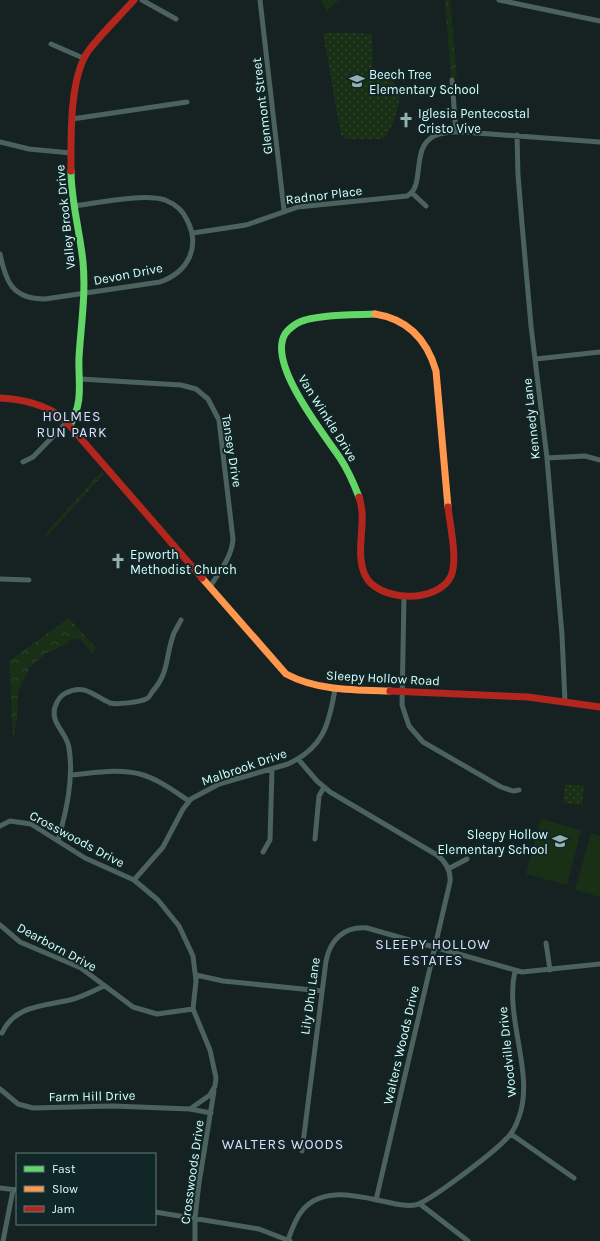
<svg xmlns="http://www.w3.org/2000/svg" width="600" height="1241" font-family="Karla,sans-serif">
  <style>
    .forest { fill: url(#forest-crowns) }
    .park { fill: url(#park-dots) }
    .pitch { fill: #192f16 }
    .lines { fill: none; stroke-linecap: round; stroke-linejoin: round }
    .street { stroke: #4c625f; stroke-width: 5 }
    .fast { stroke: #63d668; stroke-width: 7 }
    .slow { stroke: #ff974d; stroke-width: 7 }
    .jam { stroke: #b3261e; stroke-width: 7 }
    .labels { text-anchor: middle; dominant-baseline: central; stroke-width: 4; stroke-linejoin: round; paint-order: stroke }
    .poi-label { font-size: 13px; fill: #d9fdfc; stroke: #112727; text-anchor: start }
    .street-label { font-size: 13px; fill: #d9fdfc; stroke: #112727 }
    .neighbourhood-label { font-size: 14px; letter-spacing: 1px; fill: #e2dbfd; stroke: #112727 }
  </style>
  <defs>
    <pattern id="forest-crowns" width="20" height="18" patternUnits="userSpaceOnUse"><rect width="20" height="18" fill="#192f16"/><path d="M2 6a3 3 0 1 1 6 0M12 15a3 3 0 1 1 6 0" fill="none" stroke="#2f442d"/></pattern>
    <pattern id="park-dots" width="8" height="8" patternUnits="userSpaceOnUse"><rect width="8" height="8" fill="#192f16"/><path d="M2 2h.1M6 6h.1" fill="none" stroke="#2f442d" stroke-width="1.8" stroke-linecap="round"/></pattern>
  </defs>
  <rect width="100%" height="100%" fill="#162222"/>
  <path class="forest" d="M445 0H450L457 77 451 79Z
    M101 472 104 474 47 536 45 534Z
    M69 618 96 648 93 654 80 639 69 640V643L47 653 30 667 18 692 17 720 13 739 9 661Z"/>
  <path class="park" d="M323 33H362L372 35 373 71 377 76 387 72C391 79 397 86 399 94 401 104 391 133 383 139H348L341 135Z
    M565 784 584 786 582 805 563 803Z"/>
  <path class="pitch" d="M320 0H339L327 11Z
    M541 819 581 830 567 885 526 874Z
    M591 833 600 836V897L575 890Z"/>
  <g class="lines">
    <path class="street" d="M142 0 176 19
      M260 0 284 210
      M499 0 600 21
      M51 44 83 58
      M452 80 456 132
      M72 119 187 102
      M517 135 518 175 522 224 531 326 547 458 562 635 565 702
      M0 142 29 149 71 153
      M412 193 426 206
      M193 233 246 225 298 207 407 196C426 187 410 148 434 136 446 130 464 132 477 133L600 142
      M0 254C6 283 13 299 45 299L160 282C188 272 201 247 187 220 183 210 175 204 165 200 143 193 98 203 74 206
      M536 359 600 352
      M80 379 181 385 196 389 208 399 219 420 233 539C232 557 219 572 210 587
      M547 458 585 456 600 460
      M23 462 33 457 67 422
      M0 579 29 580
      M404 596 402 705 409 726 423 742 501 787 513 791 519 790
      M298 759 317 781 330 792 437 855C446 862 451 871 450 882L376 1200
      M71 775C94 773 118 768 140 774 158 779 174 791 189 801
      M0 826 10 821 31 824 85 858 134 880 158 900 179 926 193 956 196 981 193 1009 210 1050 216 1078 215 1086 210 1095 190 1109
      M315 839 319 796 324 787
      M58 841C66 812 74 779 69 748 67 732 50 724 55 707 57 701 61 695 66 693 84 683 94 696 110 703 117 705 140 702 146 699 149 698 151 694 152 692 170 672 165 656 174 633 176 629 179 624 181 620
      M263 852 270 840 272 769
      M448 869 467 859
      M134 880 163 847 183 809 191 799 219 784 288 764C323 748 329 725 335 689
      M0 925 20 942 81 968 133 1007 157 1014 193 1009
      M546 943 550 970
      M196 975 223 981 322 991
      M2 1033C15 1005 44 1006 70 1000 82 997 93 991 104 986
      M0 1089 18 1104 33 1108 113 1106 190 1109 211 1113
      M511 1134 574 1178
      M302 1151 326 961C330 940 344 926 367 928L522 972 600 964
      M0 1188 17 1190
      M420 1204 468 1241
      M155 1212 259 1229 290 1241
      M288 1240C291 1232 294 1223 299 1215 317 1186 354 1195 382 1201 393 1203 404 1207 415 1205 428 1203 494 1152 505 1140 512 1134 516 1126 519 1117 535 1074 504 1017 515 971
      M3 1241 13 1190
      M195 1241V1218L199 1183 214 1091"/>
    <path class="fast" d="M70 425C84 401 78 382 79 357 81 325 86 294 83 262 80 232 71 201 71 171
      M359 497C354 484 348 470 340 458 324 434 267 364 285 334 287 331 293 326 296 324 310 314 357 315 375 314"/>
    <path class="slow" d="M375 314C408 319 427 340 436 371L448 507
      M202 578 286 674C318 691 355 690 390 691"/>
    <path class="jam" d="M71 171C71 138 69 77 89 50 102 33 119 17 134 0
      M0 398C24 399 44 404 63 418L202 578
      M359 497C368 522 354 551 365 575 377 602 438 604 451 576 458 560 450 525 448 507
      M390 691 528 697 600 707"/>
  </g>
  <defs>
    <symbol id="school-bare" viewBox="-9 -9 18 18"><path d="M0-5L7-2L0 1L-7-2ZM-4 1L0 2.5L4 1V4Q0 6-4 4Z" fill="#95b0b0" stroke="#112727" stroke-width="2.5" paint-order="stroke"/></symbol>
    <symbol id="church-bare" viewBox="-9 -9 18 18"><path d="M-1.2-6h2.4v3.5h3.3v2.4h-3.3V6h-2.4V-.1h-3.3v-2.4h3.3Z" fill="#95b0b0" stroke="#112727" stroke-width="2.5" paint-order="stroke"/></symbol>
  </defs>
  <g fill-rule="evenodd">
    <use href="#school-bare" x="346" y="70" width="22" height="22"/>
    <use href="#church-bare" x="395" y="109" width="22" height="22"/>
    <use href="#church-bare" x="107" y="550" width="22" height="22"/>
    <use href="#school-bare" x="549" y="830" width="22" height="22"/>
  </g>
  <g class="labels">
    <g class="poi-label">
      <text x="369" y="74">Beech Tree<tspan x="369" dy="15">Elementary School</tspan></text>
      <text x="418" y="113">Iglesia Pentecostal<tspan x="418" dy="15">Cristo Vive</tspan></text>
      <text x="130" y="554">Epworth<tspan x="130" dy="15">Methodist Church</tspan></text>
      <text x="548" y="834" text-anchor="end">Sleepy Hollow<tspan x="548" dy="15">Elementary School</tspan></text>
    </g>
    <g class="street-label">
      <text transform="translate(262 106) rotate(-97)">Glenmont Street</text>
      <text transform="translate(324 195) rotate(-7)">Radnor Place</text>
      <text transform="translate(65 217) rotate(-96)">Valley Brook Drive</text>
      <text transform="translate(128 274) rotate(-11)">Devon Drive</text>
      <text transform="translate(328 418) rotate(58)">Van Winkle Drive</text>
      <text transform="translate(531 419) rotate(-96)">Kennedy Lane</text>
      <text transform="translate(232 451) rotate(81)">Tansey Drive</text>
      <text transform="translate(383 678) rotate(3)">Sleepy Hollow Road</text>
      <text transform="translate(244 767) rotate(-19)">Malbrook Drive</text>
      <text transform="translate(77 839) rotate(28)">Crosswoods Drive</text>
      <text transform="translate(57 947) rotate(28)">Dearborn Drive</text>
      <text transform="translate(310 996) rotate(-82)">Lily Dhu Lane</text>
      <text transform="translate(401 1045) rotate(-77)">Walters Woods Drive</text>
      <text transform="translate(507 1052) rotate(-96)">Woodville Drive</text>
      <text transform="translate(92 1096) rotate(-1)">Farm Hill Drive</text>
      <text transform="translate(192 1172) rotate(-82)">Crosswoods Drive</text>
    </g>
    <g class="neighbourhood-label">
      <text x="72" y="416">HOLMES<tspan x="72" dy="16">RUN PARK</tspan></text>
      <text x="433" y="944">SLEEPY HOLLOW<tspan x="433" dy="16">ESTATES</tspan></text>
      <text x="283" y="1144">WALTERS WOODS</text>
    </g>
  </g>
  <rect x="16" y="1153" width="140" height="72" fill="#112727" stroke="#617d7c"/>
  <rect x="24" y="1166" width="20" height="6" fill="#63d668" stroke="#617d7c"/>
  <text x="52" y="1173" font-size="12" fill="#d9fdfc">Fast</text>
  <rect x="24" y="1186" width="20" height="6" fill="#ff974d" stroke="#617d7c"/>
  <text x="52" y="1193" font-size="12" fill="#d9fdfc">Slow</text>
  <rect x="24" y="1206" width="20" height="6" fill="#b3261e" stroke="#617d7c"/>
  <text x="52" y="1213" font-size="12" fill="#d9fdfc">Jam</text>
</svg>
